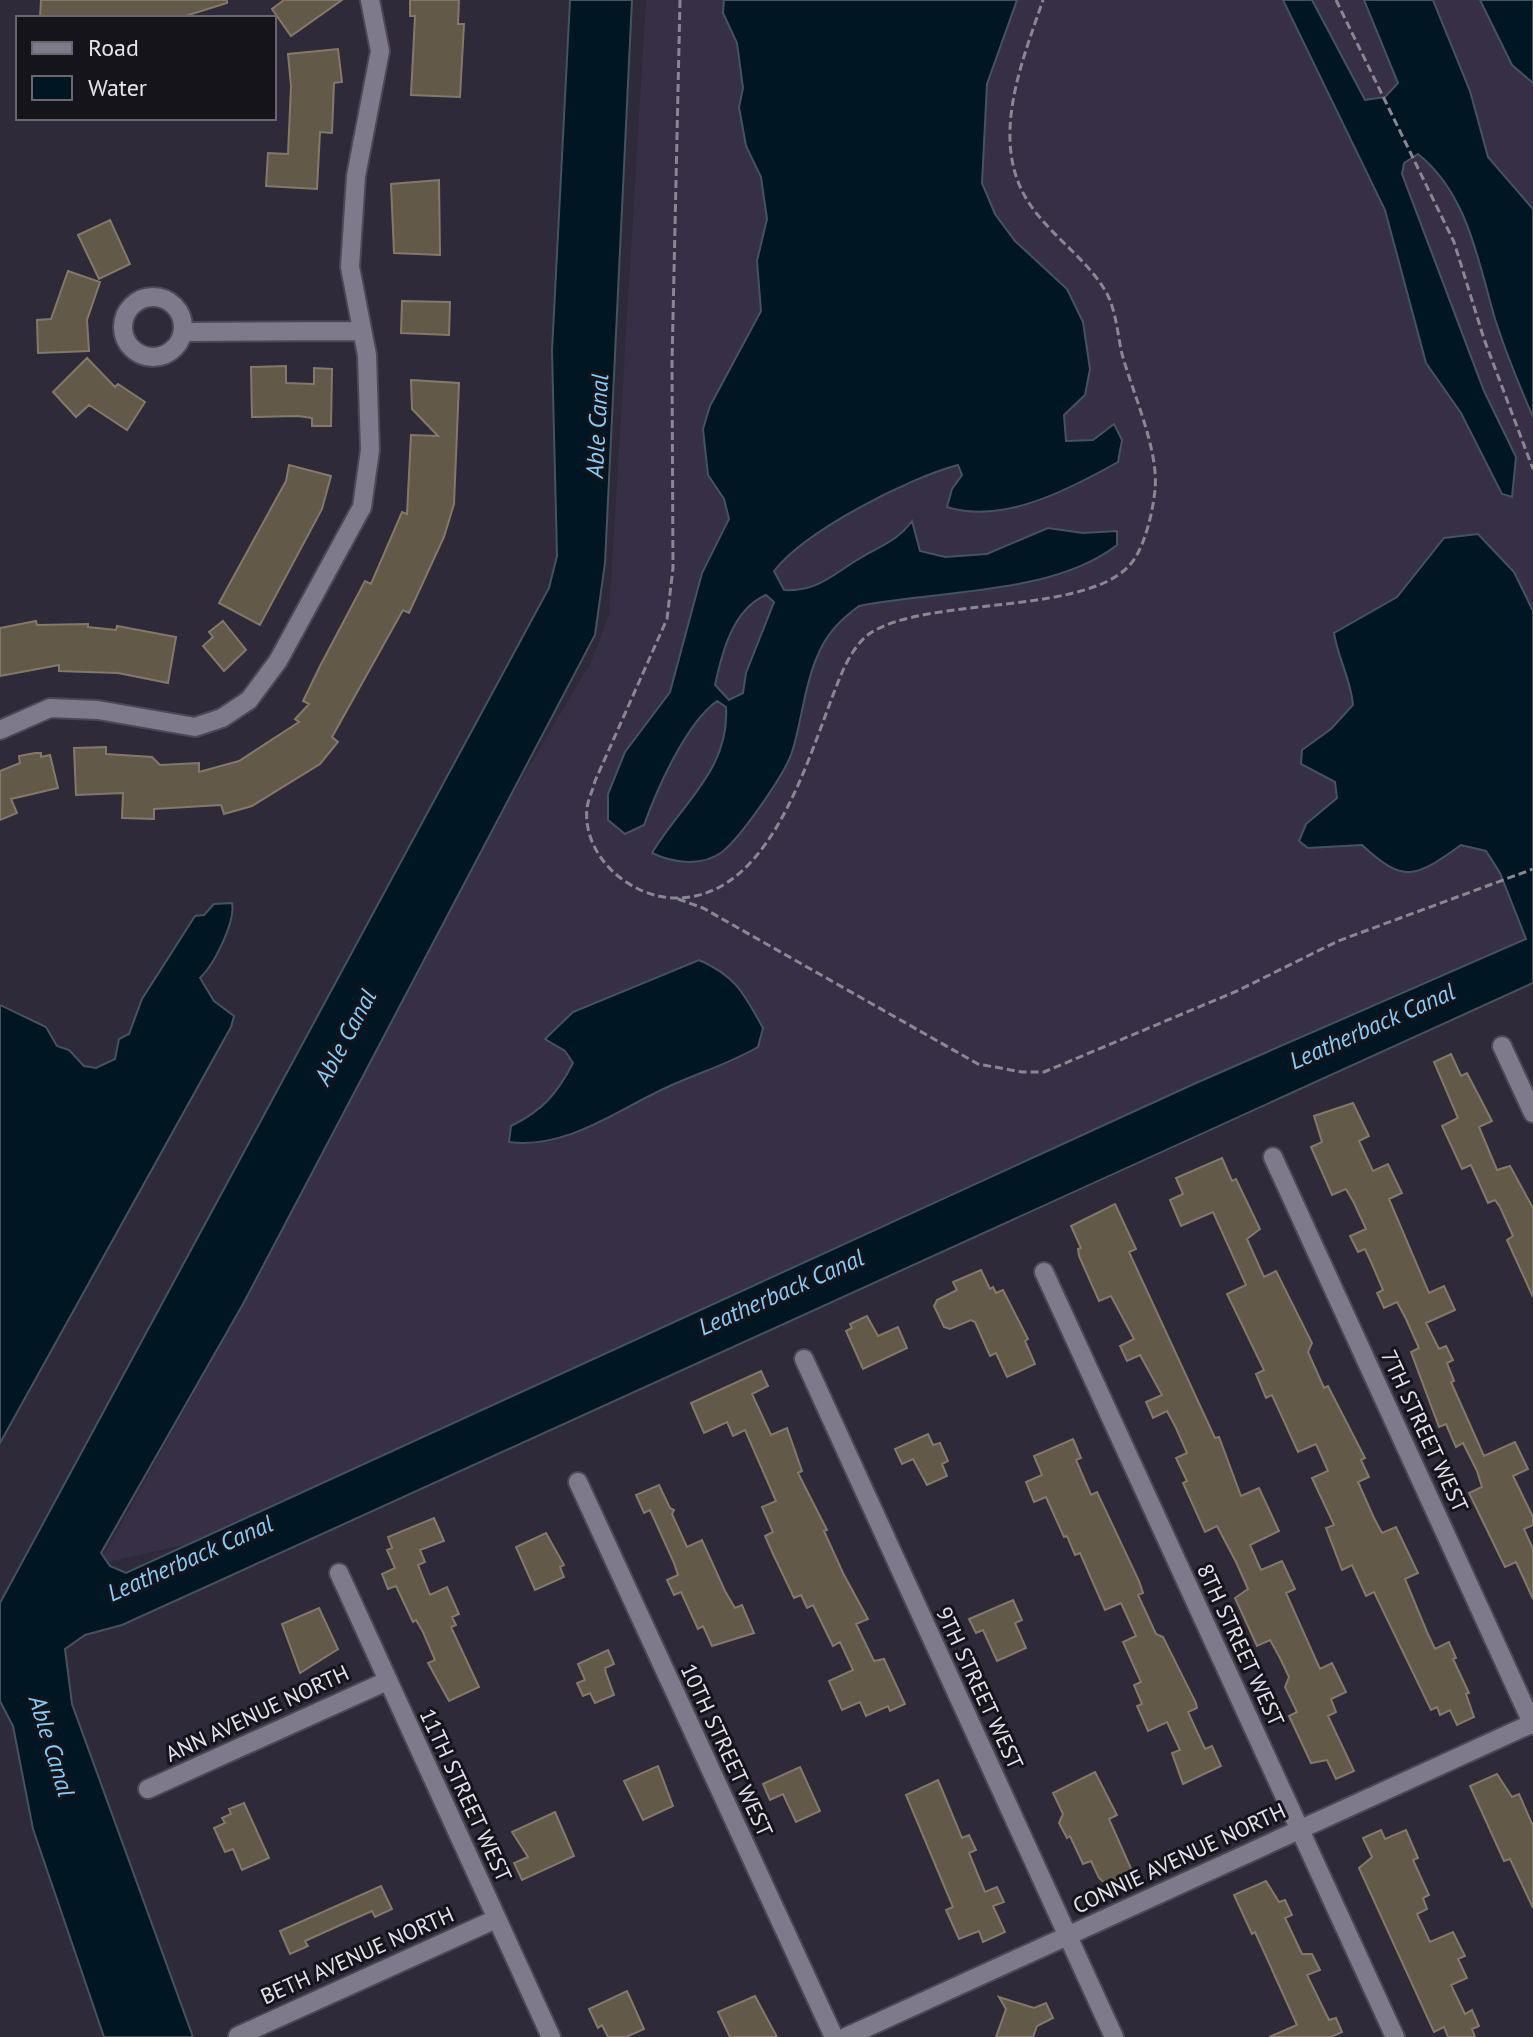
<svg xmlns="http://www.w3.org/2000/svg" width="1533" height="2037" font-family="'PT Sans',sans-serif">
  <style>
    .built { fill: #362f45 }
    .water { fill: #011623; stroke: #45535f; stroke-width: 2; fill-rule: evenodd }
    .building { fill: #635948; stroke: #847968; stroke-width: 2 }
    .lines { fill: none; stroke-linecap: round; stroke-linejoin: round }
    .minor-casing { stroke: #4c4855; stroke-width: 22 }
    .path { stroke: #8a8793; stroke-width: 3; stroke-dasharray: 8 4; stroke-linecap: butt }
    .minor { stroke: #7e798b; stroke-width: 18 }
    .labels { text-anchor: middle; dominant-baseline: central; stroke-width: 6; stroke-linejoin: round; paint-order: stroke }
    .street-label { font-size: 22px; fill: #e5e2ec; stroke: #16141b }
    .water-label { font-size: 24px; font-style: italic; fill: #81cffd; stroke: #16141b }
  </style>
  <rect width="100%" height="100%" fill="#2e2a39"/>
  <path class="built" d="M646 0H1533V935L237 1533 99 1564 224 1339 454 893 591 662 609 615Z"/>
  <path class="water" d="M570 0H632L605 563 595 635 243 1304 101 1553 110 1566 126 1573 1196 1083 1526 939 1500 873 1486 851 1461 845C1416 877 1405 885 1362 845L1308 848 1299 841 1306 824 1337 798 1335 782 1301 764 1302 750 1331 729 1353 705C1351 679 1338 659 1334 633L1397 597 1444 538 1478 534 1514 572 1533 611V983L122 1625 85 1635 65 1649 72 1704 193 2037H104L33 1829 13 1726 0 1701V1603L549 588 557 556 552 351Z
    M724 0H1017L987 84 982 183 995 214 1015 241 1067 289 1083 322 1090 369 1085 395 1064 415 1066 441 1093 440 1114 424 1122 440 1118 462C1070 489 1002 525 947 507L952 489 962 475 958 465C908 478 805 531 774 571L784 590C816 592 831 576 857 560 877 547 897 542 912 521L920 551 945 557 987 554 1048 528 1083 533 1117 531V545C1053 595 939 590 859 606 840 620 826 634 817 657 804 686 802 721 792 752 785 774 741 837 722 852 702 867 673 863 652 853 682 803 730 769 726 707L717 701C686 723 657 789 644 825L625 834 608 820V794L625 752 670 692 702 573 729 519 724 499 708 475 703 429 710 406 761 311 757 261 767 219 761 177 746 146 739 107 743 88 737 43 723 13ZM766 595 774 602 746 673 743 693 729 700 715 685C722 652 733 609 766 595Z
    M1283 0H1312L1365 100 1385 97 1398 83 1364 0H1433L1470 91 1488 157 1533 209V417C1519 385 1506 353 1495 319 1478 261 1468 194 1418 154L1404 163 1402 174 1484 391 1516 457 1512 497 1502 494 1461 413 1426 363 1385 210Z
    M1480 0H1533V83L1512 65Z
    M232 903C236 921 214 965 200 978L214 1001 234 1016 231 1027 0 1443V1005L46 1027 57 1046 69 1050 84 1066 96 1068 115 1059 119 1039 129 1034 142 999 195 916 204 915 214 904Z
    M699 960C736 976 744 994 763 1028L758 1047C732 1062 707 1070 679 1082 624 1104 571 1150 509 1142L511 1126C542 1111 557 1094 573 1063L565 1051 545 1039 573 1012Z"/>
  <path class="building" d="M41 0H227V3L179 18H40Z
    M284 0H342L291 36 272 9Z
    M410 0H459L458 24H464L460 97 411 95 415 16H410Z
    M338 49 342 82 334 83 332 133 320 132 317 189 266 186 268 153 288 154 291 86 288 54Z
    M439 180 440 255 394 253 391 184Z
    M110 220 130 264 99 279 78 235Z
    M68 271 100 282 87 320 89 351 38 353 37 320 51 319Z
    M402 301 450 302 449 335 401 333Z
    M87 358 115 387 118 384 145 402 127 430 89 405 76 417 53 392Z
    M286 366V383L314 384V368L332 369 331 426H312V418L298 416 252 417 251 367Z
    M411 380 459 383 454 504 444 537 409 613 403 610 332 737 338 742 320 764 252 806 224 814 221 805 154 809V819L122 818 123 793 76 795 74 748 106 747V754L152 757 160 765 199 763V772L239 761 299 722 295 719 309 704 303 701 320 666 365 581 371 584 402 512 407 514 411 435 438 436 412 409Z
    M289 465 331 476 322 509 260 625 219 603 286 481Z
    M36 621 37 625 88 624V627L116 630 117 626 176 637 168 683 118 673 59 671V665L0 676V628Z
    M223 621 246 650 224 671 203 646 213 637 209 632Z
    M35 753H41V757L50 755 58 788 11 799 17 813 0 820V771L20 763 19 756Z
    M1451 1054 1461 1076 1467 1073 1492 1121 1479 1127 1497 1170 1510 1166 1533 1208V1297L1507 1240 1513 1236 1500 1207 1495 1200 1488 1203 1471 1165 1462 1169 1442 1126 1458 1118 1434 1062Z
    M1353 1103 1369 1136 1359 1141 1373 1171 1388 1164 1402 1193 1389 1199 1429 1293 1444 1286 1455 1310 1426 1323 1439 1349 1446 1346 1453 1360 1447 1363 1454 1381 1451 1382 1484 1456 1515 1442 1528 1469 1513 1476 1533 1517V1525L1524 1529 1533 1549V1599L1516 1562 1505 1567 1469 1493 1482 1487 1477 1471 1463 1443 1456 1447 1446 1424 1439 1427 1411 1352 1419 1348 1406 1319 1397 1302 1384 1308 1377 1293 1383 1290 1371 1262 1365 1249 1358 1252 1350 1236 1366 1229 1354 1203 1346 1189 1332 1195 1311 1147 1322 1142 1314 1116Z
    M1222 1158 1232 1181 1236 1179 1260 1229 1247 1239 1264 1277 1276 1271 1312 1343 1308 1352 1324 1388 1328 1386 1365 1458 1361 1460 1369 1477 1358 1482 1374 1518 1382 1533 1396 1527 1418 1573 1405 1579 1427 1632 1435 1649 1449 1642 1456 1658 1453 1659 1469 1693 1466 1694 1474 1717 1457 1725 1450 1710 1440 1715 1437 1707 1431 1710 1374 1592 1366 1596 1352 1565 1342 1570 1326 1528 1334 1525 1312 1478 1328 1471 1316 1444 1298 1452 1272 1395 1266 1398 1256 1374 1264 1370 1227 1294 1246 1285 1213 1212 1181 1226 1170 1200 1183 1194 1176 1178Z
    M1115 1204 1136 1249 1129 1252 1215 1438 1219 1437 1241 1496 1259 1488 1279 1531 1250 1545 1261 1570 1282 1561 1295 1589 1286 1593 1320 1669 1332 1663 1346 1692 1331 1699 1336 1712 1328 1716 1354 1771 1336 1779 1327 1760 1311 1763 1289 1716 1297 1712 1285 1687 1289 1677 1280 1658 1270 1640 1257 1646 1235 1598 1248 1589 1236 1562 1217 1526 1205 1532 1183 1483 1187 1481 1176 1458 1187 1453 1176 1428 1167 1411 1153 1418 1146 1402 1162 1395 1140 1355 1127 1361 1120 1346 1134 1339 1111 1296 1099 1301 1079 1256 1078 1249 1081 1248 1071 1226Z
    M981 1270 990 1289 993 1287 996 1293 1003 1290 1028 1339 1025 1341 1035 1364 1007 1377 996 1353 990 1356 975 1322 971 1320 950 1329 944 1327 934 1306 937 1300 957 1290 953 1282Z
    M867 1316 878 1336 898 1327 907 1348 863 1369 846 1331 852 1328 850 1324Z
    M761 1371 768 1386 752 1394 771 1435 787 1428 802 1471 798 1473 827 1530 824 1531 843 1573 868 1619 856 1624 874 1661 884 1659 905 1704 890 1711 888 1706 866 1716 860 1702 842 1710 829 1681 853 1670 840 1642 833 1646 813 1605 807 1608 801 1595 794 1598 773 1554 765 1536 773 1532 762 1507 776 1501 745 1430 733 1436 727 1422 704 1433 691 1403Z
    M928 1434 933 1445 940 1443 948 1461 942 1464 947 1476 927 1485 913 1459 902 1464 895 1449Z
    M1073 1439 1081 1458 1076 1460 1091 1495 1097 1492 1139 1581 1143 1593 1138 1595 1156 1634 1163 1637 1196 1703 1197 1708 1188 1712 1205 1749 1212 1746 1221 1766 1183 1784 1172 1753 1180 1750 1167 1722 1148 1731 1137 1706 1142 1704 1134 1685 1141 1682 1123 1642 1136 1636 1121 1603 1105 1610 1080 1553 1075 1555 1067 1536 1064 1537 1046 1497 1034 1502 1026 1482 1042 1475 1034 1456Z
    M659 1485 670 1508 674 1510 672 1514 687 1547 702 1540 725 1591 735 1608 742 1605 754 1633 712 1646 703 1626 698 1629 681 1592 674 1595 667 1580 678 1575 674 1563 650 1510 644 1513 636 1495Z
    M434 1518 444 1541 420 1550 425 1562 418 1565 430 1595 447 1587 459 1614 452 1617 456 1625 451 1627 479 1687 449 1701 428 1663 435 1660 423 1632 416 1620 413 1622 396 1586 388 1589 382 1574 395 1568 387 1550 392 1548 388 1537Z
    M546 1533 564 1565 560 1567 564 1577 535 1590 516 1547Z
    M1013 1600 1022 1620 1015 1623 1026 1648 997 1661 983 1630 976 1633 969 1619Z
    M319 1608 338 1649 300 1673 282 1624Z
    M608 1650 614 1664 605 1668 606 1673 614 1695 595 1703 590 1693 583 1696 577 1683 585 1680 578 1664Z
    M658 1766 673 1806 643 1820 624 1781Z
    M800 1767 820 1811 796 1822 783 1794 770 1800 763 1784Z
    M1095 1772 1117 1815 1109 1819 1133 1873 1107 1885 1099 1878 1091 1861 1083 1864 1070 1836 1067 1838 1059 1823 1063 1814 1053 1793Z
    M1497 1774 1512 1797 1519 1794 1533 1826V1908L1510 1859 1504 1861 1470 1786Z
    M938 1780 962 1838 969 1835 976 1850 969 1853 985 1892 997 1887 1004 1902 993 1906 1005 1932 983 1942 979 1931 959 1939 946 1910 953 1907 906 1795Z
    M244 1803 269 1858 242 1870 233 1849 225 1852 214 1828 225 1823 222 1818 231 1814 229 1809Z
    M555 1812 574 1856 522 1880 514 1863 528 1857 512 1832Z
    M1381 1830 1385 1839 1406 1830 1418 1858 1413 1860 1429 1895 1423 1898 1427 1909 1417 1914 1430 1942 1453 1932 1465 1956 1458 1959 1467 1978 1451 1985 1465 2014 1472 2010 1479 2026 1472 2029 1475 2037H1448L1444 2027 1434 2032 1359 1868 1372 1857 1363 1838Z
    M1266 1881 1279 1902 1285 1900 1292 1915 1285 1918 1302 1954H1312L1320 1970 1307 1975 1329 2020 1336 2018 1342 2032 1331 2037H1269L1297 2025 1255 1932 1252 1934 1234 1895Z
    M381 1886 392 1909 375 1917 372 1911 347 1922 305 1941 308 1946 290 1954 280 1931Z
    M627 1991 644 2029 626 2037H608L602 2025 598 2028 589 2009Z
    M755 1996 777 2037H730L718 2012Z
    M999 1997 1034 2008 1046 2003 1053 2018 1037 2026 1033 2037H996L1006 2009Z"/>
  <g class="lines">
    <defs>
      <path id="minor" d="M123 327a30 30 0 1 1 60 0a30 30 0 1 1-60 0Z
        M184 332 362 331
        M0 730 50 708 98 710 195 727 222 718 249 700 278 661 362 507 370 450 367 355 350 267 356 176 380 51 370 0
        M1502 1046 1533 1113
        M1273 1157 1533 1725
        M1044 1272 1395 2037
        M804 1359 1114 2037
        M578 1482 834 2037
        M339 1573 551 2037
        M148 1789 387 1681
        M238 2036 496 1919
        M846 2037 1533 1723"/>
    </defs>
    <use href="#minor" class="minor-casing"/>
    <path class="path" d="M680 0 672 363 673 568 667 619 595 781C593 790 588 799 587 808 582 856 630 898 676 898 778 898 812 739 844 668 850 656 858 642 869 634 927 594 1098 618 1135 558 1146 541 1153 510 1155 490 1159 450 1133 394 1122 354 1117 332 1116 306 1103 287 1079 250 1036 226 1019 184 995 126 1024 56 1043 0
      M1336 0 1454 242 1484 339 1533 469
      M678 899 703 908 978 1064 1022 1072H1044L1237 991 1338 941 1533 869"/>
    <use href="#minor" class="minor"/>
  </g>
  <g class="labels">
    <g class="street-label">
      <text transform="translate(1425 1431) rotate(65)">7TH STREET WEST</text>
      <text transform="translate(1241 1645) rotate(65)">8TH STREET WEST</text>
      <text transform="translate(980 1688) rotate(65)">9TH STREET WEST</text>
      <text transform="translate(257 1713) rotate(-25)">ANN AVENUE NORTH</text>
      <text transform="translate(727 1750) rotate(65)">10TH STREET WEST</text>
      <text transform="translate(466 1795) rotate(65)">11TH STREET WEST</text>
      <text transform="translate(1179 1858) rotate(-25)">CONNIE AVENUE NORTH</text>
      <text transform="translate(357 1955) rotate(-24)">BETH AVENUE NORTH</text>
    </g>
    <g class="water-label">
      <text transform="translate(597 426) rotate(-87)">Able Canal</text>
      <text transform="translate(1372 1026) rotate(-24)">Leatherback Canal</text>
      <text transform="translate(345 1037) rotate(-62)">Able Canal</text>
      <text transform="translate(781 1292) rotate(-24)">Leatherback Canal</text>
      <text transform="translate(190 1558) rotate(-24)">Leatherback Canal</text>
      <text transform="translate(52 1746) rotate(73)">Able Canal</text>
    </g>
  </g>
  <rect x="16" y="16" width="260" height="104" fill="#16141b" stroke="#69666f" stroke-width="2"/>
  <rect x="32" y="42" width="40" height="12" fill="#7e798b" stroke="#69666f" stroke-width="2"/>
  <text x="88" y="56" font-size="24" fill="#e5e2ec">Road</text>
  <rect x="32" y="76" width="40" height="24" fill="#011623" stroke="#69666f" stroke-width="2"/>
  <text x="88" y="96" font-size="24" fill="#e5e2ec">Water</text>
</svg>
